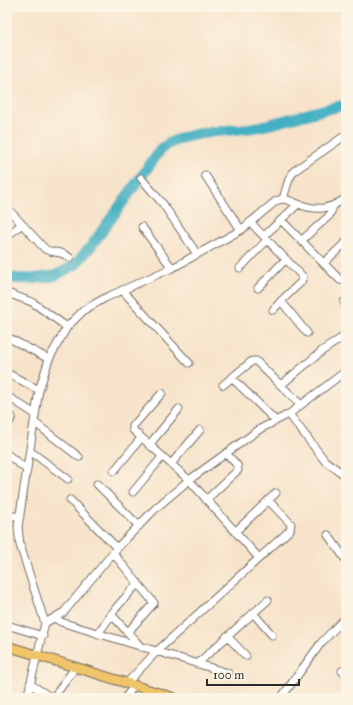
<svg xmlns="http://www.w3.org/2000/svg" width="353" height="705" font-family="'IM FELL Great Primer',serif">
  <style>
    .lines { fill: none; stroke-linecap: round; stroke-linejoin: round }
    .river { stroke: #45b0c3; stroke-width: 11 }
    .minor-casing { stroke: #726b63; stroke-width: 9 }
    .major-casing { stroke: #726b63; stroke-width: 11 }
    .minor { stroke: #fff; stroke-width: 7 }
    .major { stroke: #f0c469; stroke-width: 9 }
  </style>
  <rect width="100%" height="100%" fill="#fcf5e5"/>
  <filter id="ink" filterUnits="userSpaceOnUse"><feTurbulence type="fractalNoise" baseFrequency=".025" numOctaves="2"/><feDisplacementMap in="SourceGraphic" scale="8" xChannelSelector="R" yChannelSelector="G"/><feConvolveMatrix kernelMatrix="1 2 1 2 8 2 1 2 1" color-interpolation-filters="sRGB"/></filter>
  <filter id="wash" filterUnits="userSpaceOnUse"><feTurbulence type="fractalNoise" baseFrequency=".012" numOctaves="4" result="noise"/><feDisplacementMap in="SourceGraphic" scale="16" xChannelSelector="R" yChannelSelector="G"/><feGaussianBlur stdDeviation="0.9" result="paint"/><feColorMatrix in="noise" values="0 0 0 0 0 0 0 0 0 0 0 0 0 0 0 0 0 1.4 0 .05"/><feComposite in="paint" operator="in"/></filter>
  <g filter="url(#wash)">
    <rect width="100%" height="100%" fill="#f7e3ca"/>
    <g class="lines">
      <path class="river" d="M7 278 31 279 54 276 75 265 92 245 161 149C187 128 231 133 262 126 290 120 317 110 346 105"/>
    </g>
  </g>
  <g filter="url(#ink)">
    <g class="lines">
      <defs>
        <path id="minor" d="M205 175 241 230
          M141 178 163 204 197 254
          M283 199 289 179 294 171 346 135
          M298 204 281 220 340 280 346 281
          M7 208 45 249C55 255 59 249 70 258
          M250 222 303 277 301 282 281 301
          M142 227 172 268
          M7 236 22 224
          M264 236 281 220
          M302 240 329 216 333 207
          M324 263 346 242
          M240 268 267 240
          M258 288 286 259
          M122 290 189 363
          M7 293 32 302 67 327
          M344 302 346 304
          M273 310 281 301 307 333
          M7 337 49 359
          M7 373 39 390
          M232 378 275 420
          M223 385 252 361H256L301 405
          M281 385 322 351 346 335
          M162 393 133 426V430L189 480 259 558
          M7 396 35 414
          M289 414 325 461 346 476
          M34 422 79 457
          M7 425 12 417
          M149 445 179 409
          M30 451 68 479
          M7 454 27 470
          M171 464 200 430
          M114 471 141 438
          M97 484 139 526
          M133 492 162 457
          M70 500 117 548
          M206 500 238 470 237 465 226 453
          M7 516H20
          M235 532 276 493
          M328 535 346 560
          M113 553 154 603 128 632
          M253 613 272 635
          M111 614 141 647
          M55 618 61 622 228 673
          M45 623 64 612 117 548 156 508 189 480 260 429 289 414 346 371
          M7 625 43 636
          M98 634 116 608 138 583
          M227 636 246 656
          M197 664 268 600
          M342 671 346 675
          M30 684 52 698
          M126 684 156 652 290 530 291 524 268 500
          M27 698 45 623 20 545 18 527 39 390 49 359 67 327 84 310 105 298 176 266 241 230 276 201C285 197 290 201 298 204 317 211 329 210 346 198
          M53 698 75 668
          M125 698 134 686
          M281 698 321 643 346 617"/>
        <path id="major" d="M7 646 175 698"/>
      </defs>
      <use href="#minor" class="minor-casing"/>
      <use href="#major" class="major-casing"/>
      <use href="#minor" class="minor"/>
      <use href="#major" class="major"/>
    </g>
  </g>
  <rect width="353" height="705" fill="none" stroke="#fcf5e5" stroke-width="24"/>
  <path d="M207 679v6h92v-6" fill="none" stroke="#2b2b2b" stroke-width="2"/>
  <text x="213" y="679" font-size="12" fill="#2b2b2b" stroke="#fcf5e5" stroke-width="3" paint-order="stroke">100 m</text>
</svg>
